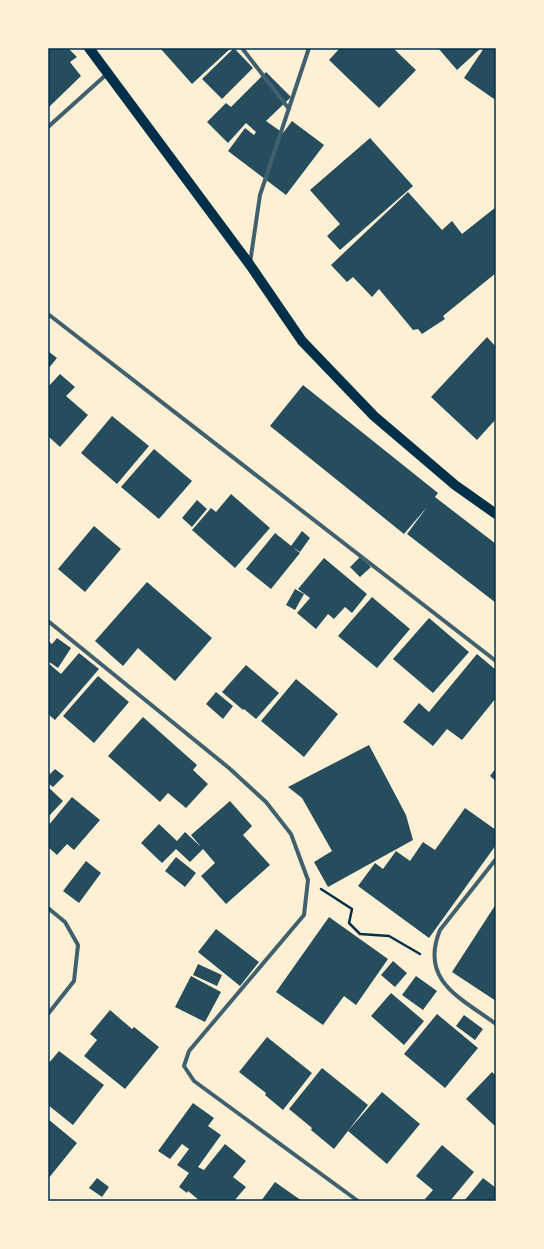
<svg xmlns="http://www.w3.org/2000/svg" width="544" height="1249" font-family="Barlow,sans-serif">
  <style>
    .building { fill: #264d5e }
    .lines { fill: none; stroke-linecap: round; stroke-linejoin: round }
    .path { stroke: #003049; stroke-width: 2.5 }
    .minor { stroke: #3f606c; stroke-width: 4 }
    .primary { stroke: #003049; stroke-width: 10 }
    .neatline { fill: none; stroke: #003049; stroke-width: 1.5 }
  </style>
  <rect width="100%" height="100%" fill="#fdf0d5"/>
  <path class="building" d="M48 48H68L77 57 70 62 81 76 48 108Z
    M160 48H231L192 84Z
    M234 48 253 68 222 99 202 79Z
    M340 48H393L416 70 379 108 329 60Z
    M438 48H481L457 70Z
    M484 48H496V96L494 99 464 78Z
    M266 72 291 97 266 121 283 133 292 121 324 145 286 195 228 151 245 128 254 135 256 132 246 123 228 143 207 122 226 103 231 107Z
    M370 138 413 186 340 250 327 236 340 224 310 190Z
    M408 192 442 230 452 221 462 234 496 207V273L443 316 445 319 422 334 418 329 413 330 379 289 372 297 353 277 347 282 331 265Z
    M487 337 496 347V419L477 440 431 397Z
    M48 351 57 358 48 369Z
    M60 374 75 387 66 396 88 415 60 447 48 436V387Z
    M303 385 438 493 435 497 496 544V603L407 534 427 507 404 534 270 426Z
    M112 416 149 446 117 484 81 453Z
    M154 449 192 481 159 519 121 487Z
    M231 494 270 528 235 568 192 530 211 508 216 512Z
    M197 500 207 509 192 527 182 518Z
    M94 526 121 549 85 592 58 569Z
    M302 531 310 538 300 552 291 546Z
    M275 533 300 553 271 589 246 569Z
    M360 557 371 567 360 577 350 567Z
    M324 558 367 594 352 613 345 607 334 619 328 614 316 629 297 613 310 598 298 589Z
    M147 582 212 638 175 681 138 648 123 666 95 641Z
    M295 589 304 594 295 610 286 605Z
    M372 597 410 629 377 668 338 636Z
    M429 618 469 652 433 693 393 659Z
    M57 638 71 648 58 668 48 661V641L52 644Z
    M79 653 99 669 55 720 48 714V663L61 674Z
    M477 654 496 670V698L462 740 447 729 433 746 403 722 419 703 429 712Z
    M246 665 279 693 256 719 244 709 243 710 222 692Z
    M98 676 129 702 94 743 63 716Z
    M296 679 338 714 304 757 261 721Z
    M216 692 233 706 223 719 206 704Z
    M143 717 197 765 193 770 208 784 186 808 168 793 160 802 108 756Z
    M369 745 406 815 413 840 328 887 314 862 332 851 302 798 288 787Z
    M496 768V781L490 776Z
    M55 769 64 776 53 787 48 783V776Z
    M48 787 63 801 48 817Z
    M72 797 100 820 74 850 67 844 57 855 48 847V826Z
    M230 801 252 826 243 835 270 865 226 904 201 876 215 863 203 849 190 862 176 849 162 863 141 843 159 824 177 841 185 832 201 847 191 835Z
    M465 808 496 830V845L429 938 358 886 375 863 383 869 396 851 410 861 423 842 435 850Z
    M176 857 196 873 185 887 165 871Z
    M86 861 101 873 79 903 63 891Z
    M496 904V1001L452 972Z
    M329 917 388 959 356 1005 344 996 323 1025 276 992Z
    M216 929 259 962 240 986 198 952Z
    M393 961 407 973 395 987 381 975Z
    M198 964 222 975 217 986 193 975Z
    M191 976 221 992 205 1022 175 1007Z
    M416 976 437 991 423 1010 402 995Z
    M391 993 424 1021 404 1045 371 1016Z
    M110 1010 132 1029 134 1027 159 1047 125 1089 84 1056 97 1040 90 1034Z
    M437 1014 478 1048 445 1088 404 1054Z
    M464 1015 483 1029 475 1040 456 1026Z
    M267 1037 312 1073 283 1110 265 1095 266 1093 239 1072Z
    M59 1051 104 1085 73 1125 48 1105V1064Z
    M322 1068 368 1105 334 1149 311 1130 312 1128 289 1109Z
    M492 1072 496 1076V1127L466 1099Z
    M382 1092 420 1124 387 1164 348 1131Z
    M193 1103 214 1118 208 1126 221 1135 198 1167 204 1170 225 1144 246 1161 233 1177 246 1187 234 1201H200L188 1191 187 1193 179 1187 189 1173 177 1165 189 1149 182 1144 170 1159 158 1151Z
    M48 1119 77 1143 48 1179Z
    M442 1145 474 1172 450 1201H427L425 1199 433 1190 416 1176Z
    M97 1178 109 1187 102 1197 89 1188Z
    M483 1178 496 1188V1201H464Z
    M275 1182 302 1201H261Z"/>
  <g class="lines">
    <path class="path" d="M321 889 352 909 349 923 360 934 389 936 420 954"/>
    <path class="minor" d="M242 48 289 109
      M48 127 108 73
      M250 263 260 195 309 48
      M48 314 496 661
      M48 621 229 768 266 802 291 834 308 880 304 915 189 1051 184 1066 194 1081 358 1201
      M496 859 440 930C419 981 461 998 496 1024
      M48 908 65 922 78 945 74 981 48 1014"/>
    <path class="primary" d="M89 48 250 265 302 341 374 416 455 485 496 514"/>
  </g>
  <rect width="544" height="1249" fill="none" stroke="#fdf0d5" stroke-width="98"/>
  <rect x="49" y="49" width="446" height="1151" class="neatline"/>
</svg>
